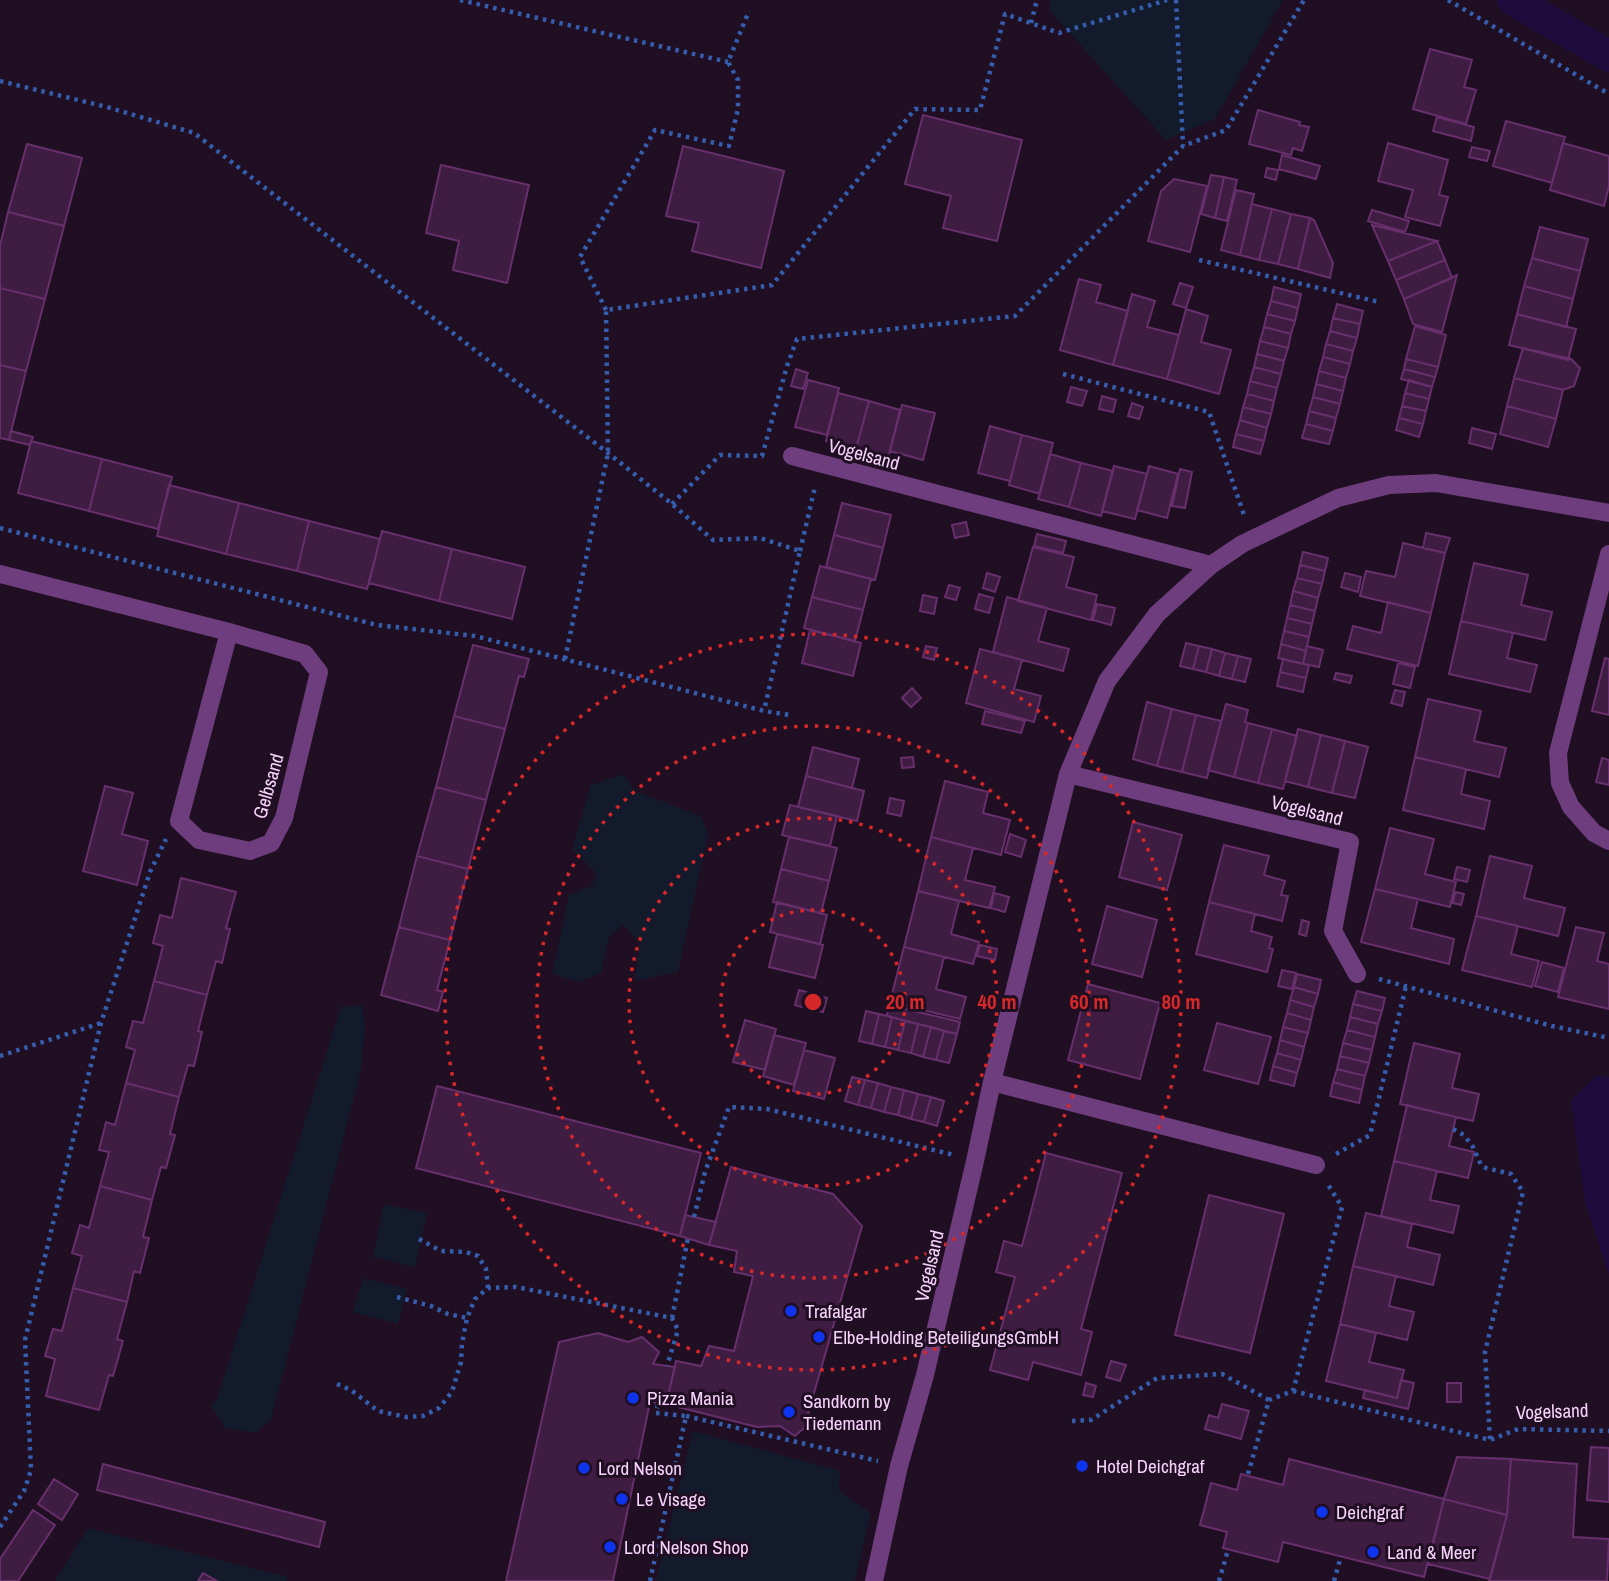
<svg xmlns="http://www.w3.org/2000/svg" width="1609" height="1581" font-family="'Archivo Narrow',sans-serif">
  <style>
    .green { fill: #121a2b }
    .water { fill: #1e0c3d }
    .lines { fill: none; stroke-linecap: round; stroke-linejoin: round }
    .canal { stroke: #1e0c3d; stroke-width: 32 }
    .building { fill: #3f1c41; stroke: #672f6c; stroke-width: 2 }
    .path { stroke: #355dad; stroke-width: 4.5; stroke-dasharray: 3.5 5; stroke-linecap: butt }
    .minor { stroke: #6e3d7e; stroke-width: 18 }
    .ring { fill: none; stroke: #d62828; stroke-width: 3.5; stroke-dasharray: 3.5 7 }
    .poi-dot { fill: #0e34ed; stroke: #200f22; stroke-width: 2.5 }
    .labels { text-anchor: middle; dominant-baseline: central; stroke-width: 6; stroke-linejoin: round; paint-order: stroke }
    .street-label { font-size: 19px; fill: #f6d2fc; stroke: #200f22 }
    .poi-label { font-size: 19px; fill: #f6d2fc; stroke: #200f22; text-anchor: start }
    .centre { fill: #d62828; stroke: #200f22; stroke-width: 3.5 }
    .ring-label { font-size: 21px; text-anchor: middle; font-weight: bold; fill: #d62828; stroke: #200f22; stroke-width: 6; stroke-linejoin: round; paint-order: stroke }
  </style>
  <rect width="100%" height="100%" fill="#200f22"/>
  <path class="green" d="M1051 0H1283L1215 119 1166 140 1049 10Z
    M624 774 635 791 701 816 708 834 678 972 635 981 640 942 623 925 609 937 601 973 579 982 552 974 569 895 592 886 596 873 572 849 591 785Z
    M362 1005 365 1026 361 1070 271 1420 256 1433 225 1428 211 1406 217 1399 341 1007Z
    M384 1204 427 1213 415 1267 373 1257Z
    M363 1278 407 1289 398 1324 353 1312Z
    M693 1431 840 1471 839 1491 871 1513 855 1581H656Z
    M88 1528 285 1576 288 1581H55Z"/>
  <path class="water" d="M1596 1076 1609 1077V1275L1585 1202 1571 1100Z"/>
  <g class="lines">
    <path class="canal" d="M1513 0 1609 56"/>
  </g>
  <path class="building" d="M1430 49 1472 60 1464 87 1476 90 1466 124 1413 109Z
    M1258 110 1300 122 1299 125 1309 127 1302 151 1293 148 1291 155 1249 144Z
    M923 115 1022 140 997 241 943 228 951 196 905 184Z
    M1437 117 1474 127 1471 141 1433 131Z
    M1506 121 1565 137 1552 183 1493 166Z
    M1388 143 1448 160 1439 195 1448 197 1440 226 1405 217 1413 190 1378 181Z
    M1563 143 1609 156V186L1604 206 1550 190Z
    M27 144 82 158 64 226 8 212Z
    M683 146 784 171 761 268 692 251 699 223 666 216Z
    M1472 147 1490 151 1487 161 1469 157Z
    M1282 155 1320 166 1316 179 1279 169Z
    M441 165 529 185 507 283 453 270 459 241 426 233Z
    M1267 168 1278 170 1276 180 1265 177Z
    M1211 175 1224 177 1215 218 1201 214Z
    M1224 177 1237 180 1227 221 1215 218Z
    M1174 179 1207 186 1190 252 1148 241 1161 191Z
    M1236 190 1254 194 1240 255 1221 250Z
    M1252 204 1272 209 1259 260 1240 255Z
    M1272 209 1291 214 1278 264 1259 260Z
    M1372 210 1409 221 1405 232 1368 221Z
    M8 212 64 226 45 299 0 288V246Z
    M1291 214 1310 218 1298 269 1278 264Z
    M1310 218 1314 220 1333 263 1330 278 1298 269Z
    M1372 225 1437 241 1388 261Z
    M1540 227 1588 239 1580 271 1532 258Z
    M1437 241 1445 260 1396 280 1388 261Z
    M1532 258 1580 271 1573 299 1524 286Z
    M1445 260 1452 278 1404 299 1396 280Z
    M1457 275 1442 332 1413 324 1404 299Z
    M1079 279 1101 285 1096 302 1128 311 1113 365 1060 350Z
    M1180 283 1193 287 1186 308 1173 304Z
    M1524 286 1573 299 1566 327 1517 314Z
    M1274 287 1301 294 1298 308 1271 301Z
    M0 288 45 299 26 371 0 365Z
    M1132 294 1155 301 1147 327 1179 335 1167 379 1113 365Z
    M1271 301 1298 308 1295 321 1267 314Z
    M1337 304 1363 311 1360 324 1333 318Z
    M1186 309 1208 316 1201 342 1231 350 1219 394 1167 379Z
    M1267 314 1295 321 1291 334 1264 327Z
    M1517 314 1576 329 1568 360 1509 345Z
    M1333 318 1360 324 1357 338 1330 331Z
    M1415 326 1446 335 1438 367 1406 359Z
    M1264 327 1291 334 1288 348 1260 341Z
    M1330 331 1357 338 1353 351 1326 344Z
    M1260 341 1288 348 1284 361 1257 354Z
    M1326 344 1353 351 1350 364 1323 357Z
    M1523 348 1571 359 1580 368 1574 386 1563 390 1514 378Z
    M1257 354 1284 361 1281 374 1254 367Z
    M1323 357 1350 364 1346 378 1319 371Z
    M1406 359 1438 367 1435 377 1404 369Z
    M0 365 26 371 9 440 0 438Z
    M1254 367 1281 374 1277 388 1250 381Z
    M796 369 808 373 803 389 791 386Z
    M1404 369 1435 377 1432 387 1401 379Z
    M1319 371 1346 378 1343 391 1316 384Z
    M1514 378 1563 390 1556 419 1507 406Z
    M808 380 839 388 827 435 795 427Z
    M1409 380 1432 387 1429 399 1405 393Z
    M1250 381 1277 388 1274 401 1247 394Z
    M1316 384 1343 391 1340 404 1313 397Z
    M1071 387 1087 391 1082 406 1067 402Z
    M838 393 869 401 856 449 826 441Z
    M1405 393 1429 399 1426 411 1402 406Z
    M1247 394 1274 401 1271 414 1243 407Z
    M1102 396 1116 400 1113 412 1099 409Z
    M1313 397 1340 404 1336 418 1309 411Z
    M869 401 900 410 888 458 856 449Z
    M1132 403 1143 407 1139 419 1128 416Z
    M902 405 935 413 923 460 890 451Z
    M1402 406 1426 411 1423 424 1399 418Z
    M1507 406 1556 419 1548 447 1500 434Z
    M1243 407 1271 414 1267 428 1240 420Z
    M1309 411 1336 418 1333 431 1306 424Z
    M1399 418 1423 424 1419 437 1396 430Z
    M1240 420 1267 428 1264 441 1236 434Z
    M1306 424 1333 431 1329 444 1302 438Z
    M990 426 1022 435 1010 481 978 473Z
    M1472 428 1496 434 1492 449 1469 443Z
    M11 431 33 437 30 445 9 440Z
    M1236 434 1264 441 1260 454 1233 447Z
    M1022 435 1053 443 1040 494 1009 485Z
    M31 441 102 459 89 511 18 493Z
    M1050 454 1081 463 1069 507 1038 499Z
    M102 459 172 477 158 529 89 511Z
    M1081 463 1113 471 1101 516 1069 507Z
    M1114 466 1147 474 1135 519 1102 511Z
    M1149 466 1178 474 1167 518 1137 510Z
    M1180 469 1192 472 1185 508 1172 506Z
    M169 485 239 503 226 554 157 536Z
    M239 503 309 521 297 571 226 554Z
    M842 503 891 515 883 548 834 535Z
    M309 521 380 539 367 589 297 571Z
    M966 522 969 535 955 538 952 525Z
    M382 531 452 549 439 601 369 583Z
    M1426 533 1450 538 1445 553 1423 548Z
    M1037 534 1066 541 1063 553 1034 546Z
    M834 535 883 548 875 580 826 567Z
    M1403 543 1445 553 1431 613 1360 596 1366 571 1395 577Z
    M1033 547 1074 557 1066 587 1097 595 1091 620 1018 601Z
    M452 549 525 567 512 619 439 601Z
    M1303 552 1328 558 1325 571 1300 565Z
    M1474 563 1528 575 1521 605 1552 612 1545 640 1461 621Z
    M1300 565 1325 571 1322 584 1297 578Z
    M820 566 871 579 863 610 812 597Z
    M987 573 1000 577 995 592 983 588Z
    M1345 573 1361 577 1358 592 1341 587Z
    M1297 578 1322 584 1318 598 1293 591Z
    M949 585 960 588 956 600 945 597Z
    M1293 591 1318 598 1315 611 1290 605Z
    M979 594 993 598 989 613 975 609Z
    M923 595 937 598 934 614 920 611Z
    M812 597 863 610 855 641 804 628Z
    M1007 597 1047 608 1038 641 1069 649 1063 671 993 652Z
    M1388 602 1431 613 1418 666 1347 649 1353 626 1381 633Z
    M1097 604 1115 608 1111 625 1093 620Z
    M1290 605 1315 611 1312 624 1287 618Z
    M1287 618 1312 624 1309 637 1284 631Z
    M1461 621 1513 633 1507 658 1537 665 1530 692 1449 674Z
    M810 630 861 643 853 676 802 663Z
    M1284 631 1309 637 1306 651 1281 644Z
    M1186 643 1199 646 1193 669 1180 666Z
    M1281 644 1306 651 1303 664 1278 658Z
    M473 645 529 659 524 677 519 676 505 729 454 716Z
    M926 646 937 648 934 660 923 657Z
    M1199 646 1212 649 1206 672 1193 669Z
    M1307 646 1323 650 1319 667 1303 664Z
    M980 649 1022 660 1014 689 1041 696 1034 722 966 703Z
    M1212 649 1225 653 1219 676 1206 672Z
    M1225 653 1238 656 1232 679 1219 676Z
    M1238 656 1251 659 1245 682 1232 679Z
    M1605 658 1609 659V715L1592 711Z
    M1283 659 1309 665 1306 678 1280 672Z
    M1398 663 1415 667 1410 688 1393 684Z
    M1280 672 1306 678 1303 692 1277 686Z
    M1336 673 1352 676 1350 683 1334 679Z
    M912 688 921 698 911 707 902 698Z
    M1395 690 1405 692 1402 706 1391 703Z
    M1428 699 1481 711 1474 741 1506 748 1499 777 1415 757Z
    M1147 702 1172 709 1157 766 1133 759Z
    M1226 704 1248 710 1245 722 1248 723 1234 777 1208 770Z
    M1172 709 1196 715 1182 772 1157 766Z
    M985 711 1025 721 1021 733 982 724Z
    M1196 715 1221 721 1207 778 1182 772Z
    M454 716 505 729 486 800 436 787Z
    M1248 723 1272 729 1258 783 1234 777Z
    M1272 729 1297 736 1283 789 1258 783Z
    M1298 729 1321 735 1308 787 1285 781Z
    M1321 735 1345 741 1332 793 1308 787Z
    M1345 741 1368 747 1355 798 1332 793Z
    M813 747 859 759 852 788 806 776Z
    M913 757 914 767 902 768 901 758Z
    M1415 757 1466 769 1461 794 1490 801 1484 829 1403 810Z
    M1602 758 1609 760V785L1596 782Z
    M806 776 864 791 857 821 798 807Z
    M945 781 988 792 983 813 1010 820 1001 855 931 837Z
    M105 786 133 793 122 834 148 841 137 885 83 871Z
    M436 787 486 800 468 869 417 856Z
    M890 798 904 801 901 816 887 813Z
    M790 805 837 816 830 846 782 835Z
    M1133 822 1182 835 1167 890 1119 877Z
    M1390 828 1434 839 1425 874 1456 882 1450 907 1375 889Z
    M1010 834 1026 840 1021 857 1005 852Z
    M789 837 837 848 829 881 781 869Z
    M931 837 973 848 965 880 995 887 989 908 918 891Z
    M1224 845 1269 856 1264 875 1285 881 1281 895 1288 896 1282 921 1209 902Z
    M417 856 468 869 450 940 399 927Z
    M1490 856 1532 866 1524 898 1565 908 1558 936 1476 916Z
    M1457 867 1470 870 1467 882 1454 879Z
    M781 869 829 881 821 913 773 902Z
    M181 878 236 892 226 928 230 929 222 963 216 961 207 995 154 981 163 946 153 943 160 915 172 918Z
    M1375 889 1418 899 1411 928 1454 939 1449 964 1361 942Z
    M918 891 959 901 951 934 979 942 973 964 904 947Z
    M1455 892 1464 894 1461 905 1453 903Z
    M994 893 1009 897 1005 912 991 908Z
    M777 902 827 915 820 944 770 932Z
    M1209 902 1255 914 1251 931 1272 937 1269 948 1273 949 1267 972 1196 954Z
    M1107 906 1157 920 1142 977 1092 964Z
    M1476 916 1518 926 1511 954 1539 961 1532 987 1462 970Z
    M1302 920 1309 922 1306 936 1299 934Z
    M399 927 450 940 437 990 443 992 438 1011 381 995Z
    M1576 927 1604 933 1597 961 1609 964V1009L1558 997Z
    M777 934 823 945 815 978 769 967Z
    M980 945 997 949 995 960 977 956Z
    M904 947 944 957 936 989 966 997 960 1019 890 1002Z
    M1542 962 1564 968 1558 992 1535 986Z
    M1282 970 1296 973 1292 989 1278 986Z
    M1297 974 1321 980 1318 994 1294 987Z
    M154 981 207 995 198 1031 202 1032 194 1066 188 1065 179 1097 126 1083 135 1050 126 1047 133 1021 143 1023Z
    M1088 984 1160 1003 1140 1079 1068 1060Z
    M1294 987 1318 994 1314 1007 1290 1000Z
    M799 990 813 994 809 1009 795 1005Z
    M1357 991 1385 998 1382 1011 1353 1004Z
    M813 994 827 998 823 1012 809 1009Z
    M1290 1000 1314 1007 1311 1020 1287 1013Z
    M1353 1004 1382 1011 1378 1024 1350 1017Z
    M889 1005 960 1022 957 1034 887 1016Z
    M866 1011 879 1014 872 1044 859 1041Z
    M1287 1013 1311 1020 1308 1033 1283 1027Z
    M879 1014 892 1017 885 1047 872 1044Z
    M892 1017 905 1021 898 1050 885 1047Z
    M1350 1017 1378 1024 1375 1037 1347 1030Z
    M745 1020 776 1029 765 1070 733 1062Z
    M905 1021 918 1024 911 1053 898 1050Z
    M1217 1023 1271 1037 1258 1084 1204 1070Z
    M918 1024 931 1027 923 1057 911 1053Z
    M931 1027 944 1031 936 1060 923 1057Z
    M1283 1027 1308 1033 1304 1047 1280 1040Z
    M1347 1030 1375 1037 1372 1050 1343 1043Z
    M944 1031 957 1034 949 1063 936 1060Z
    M774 1035 806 1043 794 1085 763 1076Z
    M1280 1040 1304 1047 1301 1060 1277 1053Z
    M1343 1043 1372 1050 1369 1063 1340 1056Z
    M1414 1043 1460 1054 1452 1088 1479 1094 1473 1121 1400 1104Z
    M804 1050 835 1058 824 1099 793 1091Z
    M1277 1053 1301 1060 1297 1073 1273 1066Z
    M1340 1056 1369 1063 1365 1076 1337 1069Z
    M1273 1066 1297 1073 1294 1086 1270 1080Z
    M1337 1069 1365 1076 1362 1090 1333 1082Z
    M852 1077 865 1080 858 1105 845 1101Z
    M865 1080 878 1083 871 1108 858 1105Z
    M1333 1082 1362 1090 1359 1103 1330 1096Z
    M126 1083 179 1097 170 1134 175 1135 166 1168 161 1167 152 1200 100 1186 109 1152 99 1150 106 1122 115 1125Z
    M878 1083 891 1087 884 1112 871 1108Z
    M437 1086 701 1153 680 1236 416 1168Z
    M891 1087 904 1090 898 1115 884 1112Z
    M904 1090 918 1094 911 1119 898 1115Z
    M918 1094 931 1097 924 1122 911 1119Z
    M931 1097 944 1101 937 1126 924 1122Z
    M1407 1105 1456 1117 1449 1146 1474 1152 1468 1178 1394 1161Z
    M1046 1153 1122 1173 1081 1329 1092 1332 1081 1375 1033 1362 1028 1380 990 1370 1015 1277 996 1272 1004 1241 1022 1246Z
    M1394 1161 1437 1171 1430 1200 1459 1206 1453 1233 1381 1216Z
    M731 1167 833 1194 862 1226 804 1428 795 1436 780 1426 757 1427 666 1404 676 1361 701 1366 709 1346 734 1351 753 1276 734 1272 737 1251 709 1245Z
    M100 1186 152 1200 143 1237 149 1238 140 1273 134 1271 127 1302 73 1288 82 1256 72 1253 80 1225 89 1228Z
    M1209 1195 1284 1214 1250 1353 1175 1335Z
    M1366 1213 1412 1224 1407 1247 1440 1255 1433 1285 1353 1266Z
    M685 1215 716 1222 709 1245 680 1236Z
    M1353 1266 1396 1276 1389 1306 1414 1312 1407 1340 1340 1324Z
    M73 1288 127 1302 117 1339 123 1341 113 1376 109 1375 99 1410 46 1396 55 1359 45 1356 53 1329 62 1331Z
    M1340 1324 1376 1333 1369 1362 1404 1370 1397 1398 1326 1381Z
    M598 1333 628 1342 642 1337 659 1352 653 1364 675 1367 666 1404 650 1402 613 1581H506L559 1342Z
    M1111 1361 1126 1365 1120 1381 1106 1377Z
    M1401 1380 1414 1383 1408 1409 1363 1398 1365 1390 1397 1398Z
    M1086 1383 1096 1386 1093 1397 1083 1395Z
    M1447 1383H1461V1402H1447Z
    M1222 1404 1249 1411 1241 1439 1205 1429 1209 1415 1218 1418Z
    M1591 1447 1609 1448V1502L1587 1500Z
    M1457 1457 1511 1459 1507 1515 1444 1499Z
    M1289 1459 1444 1499 1424 1577 1283 1542 1278 1562 1223 1548 1227 1532 1200 1525 1211 1483 1237 1490 1241 1474 1283 1485Z
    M1511 1459 1577 1464 1573 1537 1609 1539 1607 1581H1489L1507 1515Z
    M103 1464 325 1522 319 1547 97 1490Z
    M54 1479 78 1494 62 1520 38 1504Z
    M1444 1499 1507 1515 1490 1579 1428 1564Z
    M33 1510 55 1525 18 1581H0V1559Z
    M203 1573 217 1581H198Z"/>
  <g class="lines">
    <path class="path" d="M460 0 728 62
      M1176 0 1183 146
      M1448 0 1609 94
      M1031 23 1037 0
      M0 81 107 107 194 133 608 453 672 504 713 540 760 538 800 551 764 711
      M1199 260 1379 302
      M606 310 580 257 655 130 729 146 738 109V80L728 62 749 11
      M1063 374 1209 412 1245 518
      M672 504 720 455 762 456 787 366 797 339 1015 316 1183 146 1226 130 1304 0
      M0 528 377 625 475 636 764 711 790 715
      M800 551 815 487
      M565 659 608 453 606 310 772 285 915 109 980 110 1005 14 1059 33 1167 0
      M1379 979 1552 1026 1609 1038
      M0 1056 101 1023
      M1453 1129 1464 1135 1473 1147 1481 1165 1486 1168 1511 1174 1523 1192 1485 1352 1490 1440
      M1336 1154 1370 1135 1406 986
      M694 1217 705 1172 729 1107 767 1109 954 1155
      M419 1239 441 1251 466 1252 478 1256 486 1269 488 1288
      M397 1297 431 1306 448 1314 467 1318
      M672 1318 688 1238
      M337 1384 351 1390 378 1411 406 1417 423 1416 439 1408 452 1392 461 1362 462 1343 467 1318 475 1299 488 1288 516 1287 672 1318 678 1330 667 1366
      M1293 1391 1490 1440 1518 1429 1609 1431
      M686 1416 878 1461
      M1072 1421 1091 1420 1157 1378 1222 1374 1269 1400
      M1248 1474 1269 1400 1293 1391 1342 1207 1327 1183
      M0 1527 24 1491 31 1470 25 1340 101 1023 150 872 166 839
      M650 1581 686 1416 656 1413 658 1404
      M1219 1581 1228 1550
      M1334 1581 1341 1556"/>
    <path class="minor" d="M792 456 1211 565
      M1609 554 1558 753 1560 783 1571 807 1594 833 1609 841
      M0 574 229 632 305 654 319 672 284 818 271 843 250 851 199 840 179 821 229 632
      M1068 774 1350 842 1333 931 1357 974
      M992 1082 1316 1165
      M874 1581 899 1466 925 1375 975 1161 992 1082 1068 774 1107 681 1157 614 1211 565 1242 544 1338 498 1389 485 1436 483 1609 513"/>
  </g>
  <g class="ring">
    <circle cx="813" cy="1002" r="92"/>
    <circle cx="813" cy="1002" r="184"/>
    <circle cx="813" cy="1002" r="276"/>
    <circle cx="813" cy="1002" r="368"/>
  </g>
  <g class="poi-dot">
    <circle cx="791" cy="1311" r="7"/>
    <circle cx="819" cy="1337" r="7"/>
    <circle cx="633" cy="1398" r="7"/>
    <circle cx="789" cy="1412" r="7"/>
    <circle cx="1082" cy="1466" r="7"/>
    <circle cx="584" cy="1468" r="7"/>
    <circle cx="622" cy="1499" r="7"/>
    <circle cx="1322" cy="1512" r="7"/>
    <circle cx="610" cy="1547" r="7"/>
    <circle cx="1373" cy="1552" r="7"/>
  </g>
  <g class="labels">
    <g class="street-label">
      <text transform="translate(864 454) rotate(15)">Vogelsand</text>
      <text transform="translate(268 786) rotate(-74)">Gelbsand</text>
      <text transform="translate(1307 810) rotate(14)">Vogelsand</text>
      <text transform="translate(929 1266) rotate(-77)">Vogelsand</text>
      <text transform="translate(1552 1411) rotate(-2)">Vogelsand</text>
    </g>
    <g class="poi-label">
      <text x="805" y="1311">Trafalgar</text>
      <text x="833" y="1337">Elbe-Holding BeteiligungsGmbH</text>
      <text x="647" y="1398">Pizza Mania</text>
      <text x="803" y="1401">Sandkorn by<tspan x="803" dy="22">Tiedemann</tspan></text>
      <text x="1096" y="1466">Hotel Deichgraf</text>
      <text x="598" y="1468">Lord Nelson</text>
      <text x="636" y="1499">Le Visage</text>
      <text x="1336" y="1512">Deichgraf</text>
      <text x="624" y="1547">Lord Nelson Shop</text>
      <text x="1387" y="1552">Land &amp; Meer</text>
    </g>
  </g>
  <circle cx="813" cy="1002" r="10" class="centre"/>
  <g class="ring-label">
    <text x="905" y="1009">20 m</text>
    <text x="997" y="1009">40 m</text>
    <text x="1089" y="1009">60 m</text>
    <text x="1181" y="1009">80 m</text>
  </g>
</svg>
